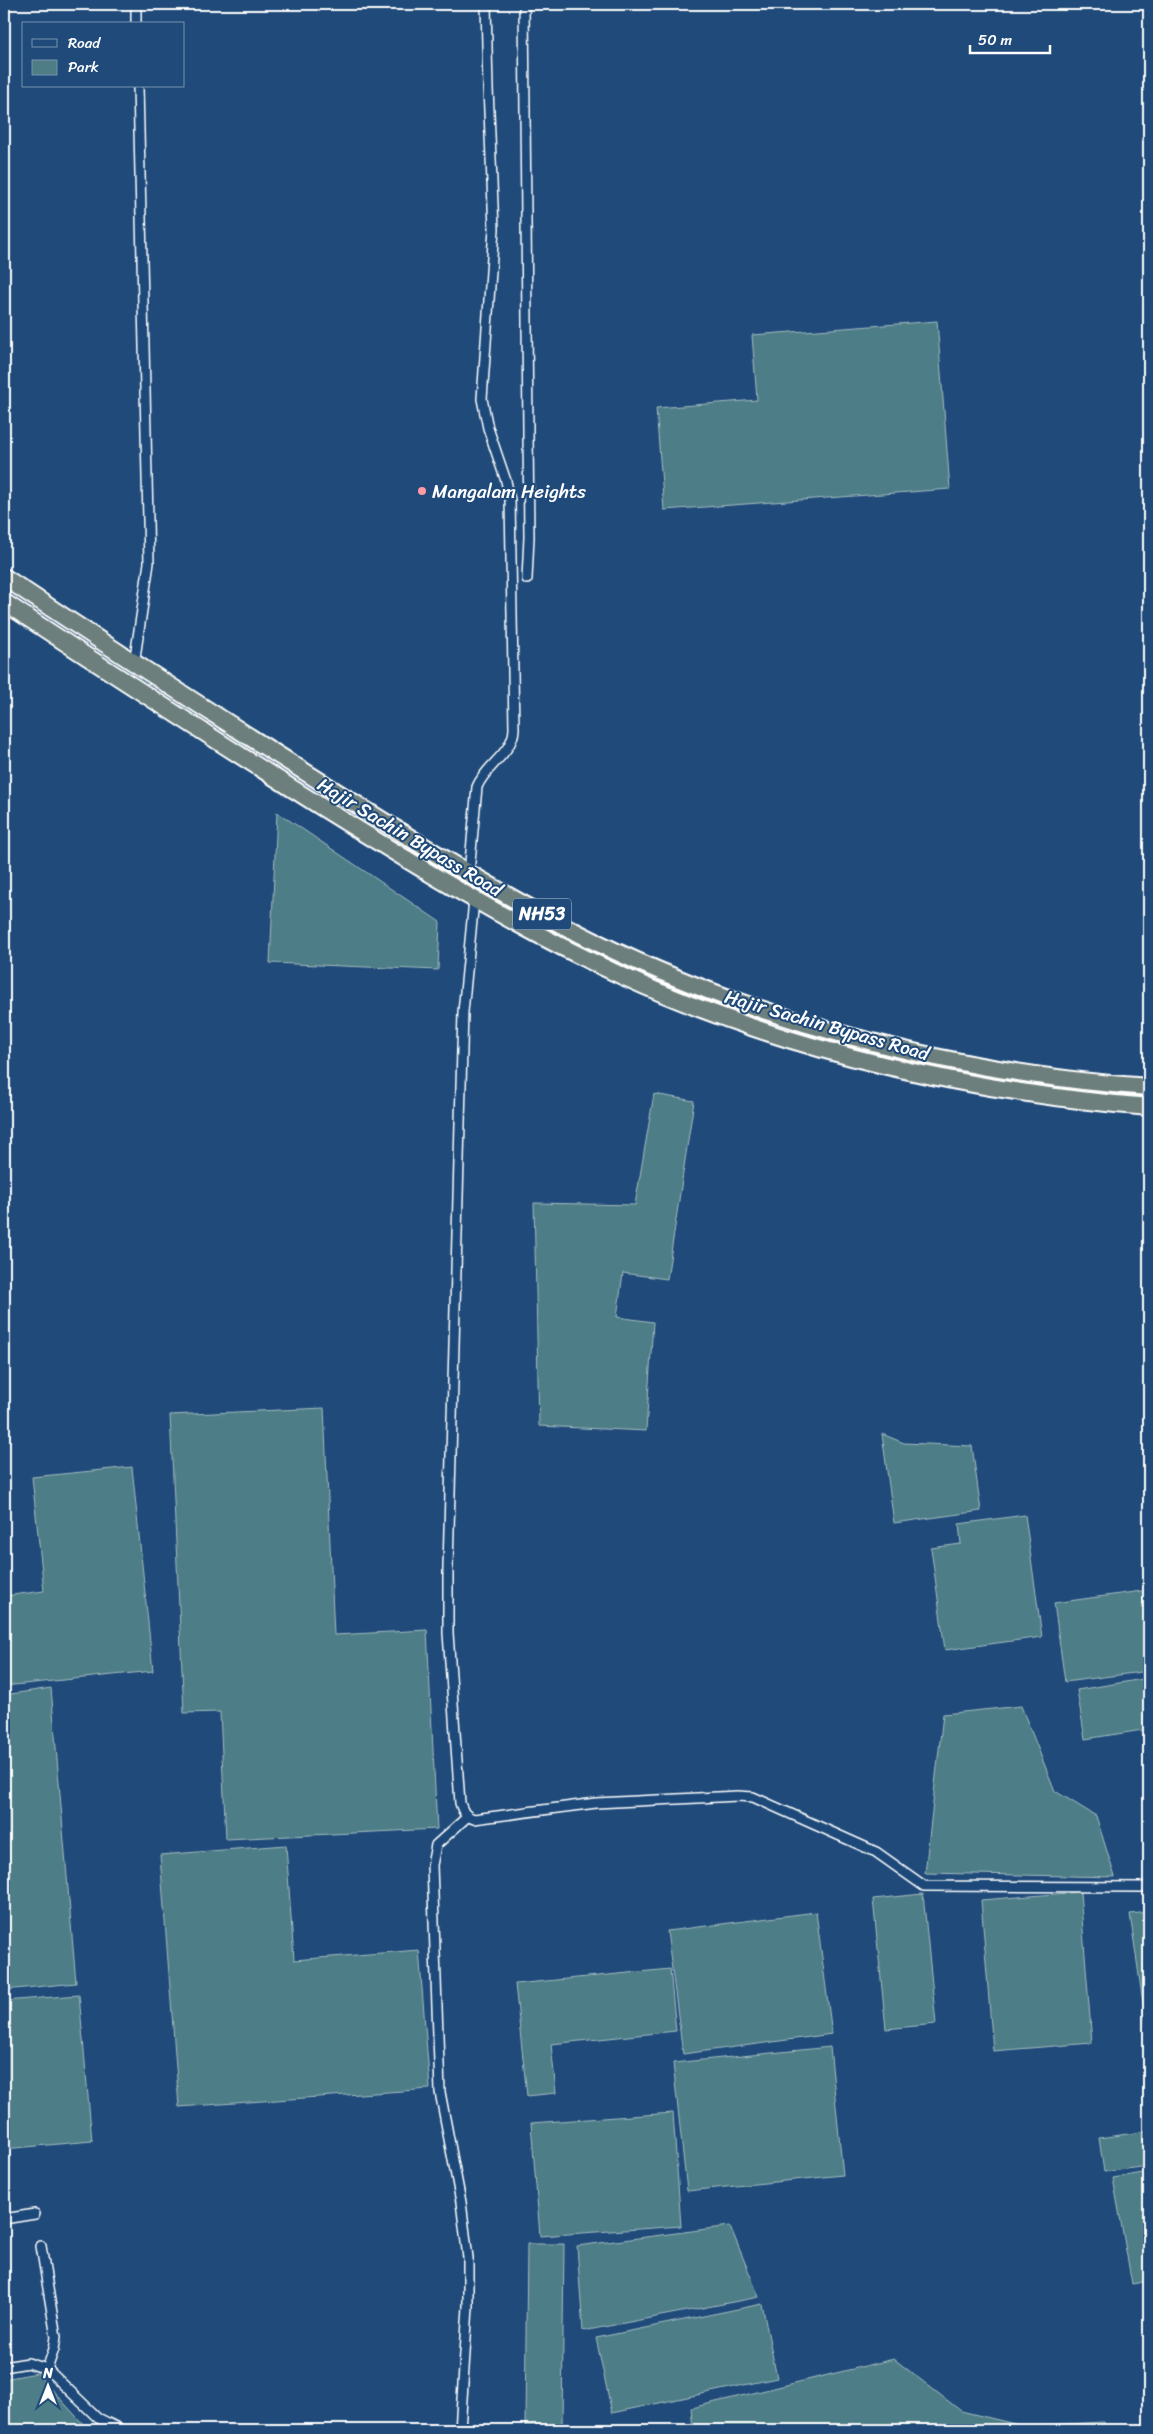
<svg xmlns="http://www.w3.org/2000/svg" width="1153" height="2434" font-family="Sriracha,sans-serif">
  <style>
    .green { fill: #4e7d86; stroke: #a6bec2 }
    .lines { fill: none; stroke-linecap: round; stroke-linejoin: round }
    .street-casing { stroke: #fff; stroke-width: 12 }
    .highway-casing { stroke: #fff; stroke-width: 20 }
    .street { stroke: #1f4a7a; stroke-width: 9 }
    .highway { stroke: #6c7f7c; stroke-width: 16 }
    .poi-dot { fill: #ff9aa2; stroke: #1f4a7a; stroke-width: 2 }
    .labels { text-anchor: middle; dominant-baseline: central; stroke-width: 4; stroke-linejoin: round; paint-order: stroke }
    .shield { fill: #1f4a7a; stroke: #bcc9d7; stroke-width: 1 }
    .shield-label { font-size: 18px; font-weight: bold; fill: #fff }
    .poi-label { font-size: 19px; fill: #fff; stroke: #1f4a7a; text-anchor: start }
    .street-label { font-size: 19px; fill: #fff; stroke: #1f4a7a }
  </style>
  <rect width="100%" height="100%" fill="#1f4a7a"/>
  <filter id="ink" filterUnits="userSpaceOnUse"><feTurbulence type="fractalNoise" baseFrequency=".02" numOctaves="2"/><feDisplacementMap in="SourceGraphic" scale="10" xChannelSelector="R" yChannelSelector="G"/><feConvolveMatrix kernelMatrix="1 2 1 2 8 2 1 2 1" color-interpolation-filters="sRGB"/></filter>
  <g filter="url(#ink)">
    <path class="green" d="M937 321 950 489 664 510 656 408 757 400 752 335Z
      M277 812 440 922 438 970 270 963Z
      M654 1094 694 1101 667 1279 623 1273 617 1317 653 1322 646 1431 539 1426 534 1203 635 1205Z
      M324 1408 334 1635 427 1630 437 1829 226 1839 220 1712 184 1713 170 1415Z
      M882 1434 904 1443 972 1446 981 1511 894 1523Z
      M132 1467 153 1671 4 1686V1596L44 1591 32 1477Z
      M1025 1515 1042 1637 945 1650 931 1548 961 1544 959 1524Z
      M1149 1590V1671L1065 1682 1054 1603Z
      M1149 1678V1729L1085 1739 1077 1690Z
      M51 1688 76 1983 4 1990V1695Z
      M1021 1706 1055 1791 1096 1816 1115 1877 925 1873 943 1714Z
      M286 1845 294 1960 419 1950 430 2089 179 2107 160 1855Z
      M1080 1892 1092 2043 993 2051 981 1900Z
      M923 1894 936 2024 886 2029 873 1899Z
      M816 1912 832 2034 683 2054 667 1931Z
      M1149 1912V2044L1130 1914Z
      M670 1969 676 2031 551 2044 556 2093 527 2096 515 1984Z
      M79 1995 92 2141 4 2149V2001Z
      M830 2047 843 2175 687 2191 673 2063Z
      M673 2113 681 2226 540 2236 531 2123Z
      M1149 2131V2166L1104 2172 1099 2138Z
      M1149 2172V2281L1132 2284 1113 2178Z
      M730 2226 759 2297 583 2331 577 2246Z
      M527 2244H564L562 2426H525Z
      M762 2304 777 2378 612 2413 596 2338Z
      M894 2359 961 2411 1023 2426 1104 2422 1106 2430H693L691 2408Z
      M37 2373 84 2425 85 2430H4V2379Z"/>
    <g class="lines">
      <defs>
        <path id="street" d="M136 4V24
          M524 4 529 537 527 579
          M134 664 149 563 138 86
          M469 873 477 787C485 766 513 753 514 729L510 500 506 481 488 428 482 399 494 229 488 88 486 4
          M474 900 463 1012 448 1567V1633L460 1803C463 1812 465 1816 474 1819L596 1803 738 1796 753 1797 876 1852 924 1886 1149 1887
          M4 2219 35 2214
          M41 2246 56 2337 54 2349 47 2369
          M4 2367 28 2363 47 2369 98 2418 122 2430
          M460 2430 468 2307V2258L461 2202 440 2092 432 1865 436 1845 467 1817"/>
        <path id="highway" d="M4 577C109 647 214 715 321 782 402 833 482 884 568 928 742 1018 954 1074 1149 1087
          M4 602C108 671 214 739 320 806 418 867 515 927 620 975 786 1051 968 1092 1149 1107"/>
      </defs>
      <use href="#street" class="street-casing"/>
      <use href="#highway" class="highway-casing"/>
      <use href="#street" class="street"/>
      <use href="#highway" class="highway"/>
    </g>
  </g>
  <circle class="poi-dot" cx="422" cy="491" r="5"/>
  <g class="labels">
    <rect class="shield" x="513" y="898.5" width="58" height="31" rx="4"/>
    <g class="shield-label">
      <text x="542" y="914">NH53</text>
    </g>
    <g class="poi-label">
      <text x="432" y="491">Mangalam Heights</text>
    </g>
    <g class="street-label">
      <text transform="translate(410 837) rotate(31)">Hajir Sachin Bypass Road</text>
      <text transform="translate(827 1025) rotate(16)">Hajir Sachin Bypass Road</text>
    </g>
  </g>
  <rect width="1153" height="2434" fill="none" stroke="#1f4a7a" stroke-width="20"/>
  <rect x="10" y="10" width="1133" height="2414" fill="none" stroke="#fff" stroke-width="2" filter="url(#ink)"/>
  <rect x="22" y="22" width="162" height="65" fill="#1f4a7a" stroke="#7992af"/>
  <rect x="32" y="39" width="25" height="8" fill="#1f4a7a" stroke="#7992af"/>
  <text x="68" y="48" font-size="15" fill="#ffffff">Road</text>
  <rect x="32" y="60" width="25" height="15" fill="#4e7d86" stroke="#7992af"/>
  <text x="68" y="72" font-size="15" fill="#ffffff">Park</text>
  <g transform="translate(48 2386)" stroke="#1f4a7a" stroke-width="4" paint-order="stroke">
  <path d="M0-4L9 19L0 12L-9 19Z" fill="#ffffff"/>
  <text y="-8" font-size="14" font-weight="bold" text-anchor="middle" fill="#ffffff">N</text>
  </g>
  <path d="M970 45v8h80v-8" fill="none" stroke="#ffffff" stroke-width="2.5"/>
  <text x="978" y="45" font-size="15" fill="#ffffff" stroke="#1f4a7a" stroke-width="4" paint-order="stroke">50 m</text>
</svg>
